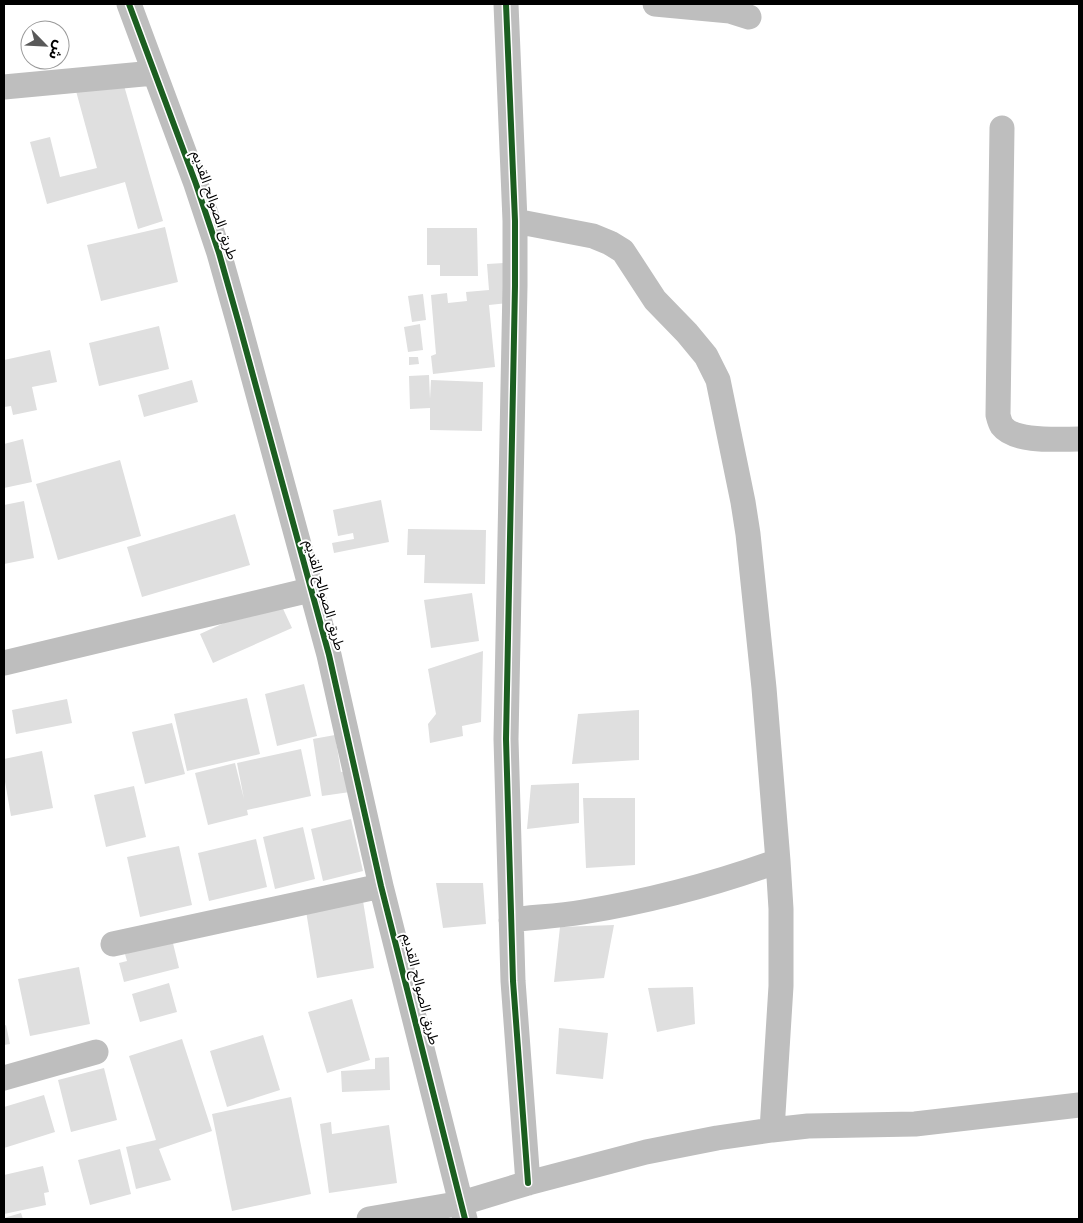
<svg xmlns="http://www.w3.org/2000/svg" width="1083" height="1223" font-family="Arial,'Noto Sans Arabic',sans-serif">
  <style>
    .building { fill: #dfdfdf }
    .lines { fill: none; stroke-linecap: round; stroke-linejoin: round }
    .minor { stroke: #bebebe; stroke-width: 25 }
    .cycleway-casing { stroke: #fff; stroke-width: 9 }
    .cycleway { stroke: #1b5e20; stroke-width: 6 }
    .labels { text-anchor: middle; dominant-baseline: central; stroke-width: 4; stroke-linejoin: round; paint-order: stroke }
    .street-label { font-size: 14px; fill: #000; stroke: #fff }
  </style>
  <rect width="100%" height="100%" fill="#fff"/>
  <path class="building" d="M123 82 163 221 138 229 125 182 47 204 30 142 50 137 60 177 97 168 76 91Z
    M165 227 178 282 101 301 87 245Z
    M427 228H477L478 276H440V265H427Z
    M504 263 508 303 489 305 495 367 433 374 431 356 436 354 431 295 447 293 448 303 467 301 466 292 489 290 487 264Z
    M423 294 426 320 412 322 408 296Z
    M420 324 423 350 408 352 404 327Z
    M159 326 169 369 99 386 89 343Z
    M50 350 57 382 32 387 37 410 13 415 11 406 4 407V360Z
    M409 357H418L419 364 409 365Z
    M429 375 430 399 431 380 483 382 482 431 430 430V408L410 409 409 376Z
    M192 380 198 402 144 417 138 395Z
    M23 439 32 482 4 488V444Z
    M120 460 141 536 58 560 36 484Z
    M381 500 389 542 334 553 332 543 354 539 353 533 338 536 333 510Z
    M24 501 34 558 4 564V505Z
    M235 514 250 565 142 597 127 547Z
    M408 529 486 530 485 584 424 583 425 555H407Z
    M472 593 479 641 431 648 424 600Z
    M278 598 292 628 213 663 200 634Z
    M483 651 481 722 462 726 463 736 430 743 428 724 436 714 428 669Z
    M304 684 317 736 277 746 265 694Z
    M247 698 260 754 187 771 174 714Z
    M67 699 72 723 16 734 12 710Z
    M639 710V760L572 764 578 714Z
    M172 723 185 774 145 784 132 732Z
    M335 735 341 772 347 771 350 792 322 796 313 739Z
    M301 749 311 796 247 810 248 815 208 825 195 773 235 763 244 799 237 763Z
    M42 751 53 808 11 816 4 776V759Z
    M579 783V823L527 829 531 785Z
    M134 786 146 837 106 847 94 795Z
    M583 798H635V865L586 868Z
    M351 819 363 871 323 881 311 829Z
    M303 827 315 879 275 889 263 837Z
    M256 839 267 887 209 901 198 853Z
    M179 846 192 905 140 917 127 857Z
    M436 883H483L486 924 443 928Z
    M363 901 374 968 317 978 306 911Z
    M614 925 604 978 554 982 560 927Z
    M172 939 179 968 124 982 119 963 127 961 125 954Z
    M79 967 90 1024 30 1036 18 979Z
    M169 983 177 1012 140 1022 132 994Z
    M693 987 695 1024 657 1032 648 988Z
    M352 999 370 1060 327 1073 308 1012Z
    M6 1025 10 1044 4 1045V1026Z
    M559 1028 608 1033 603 1079 556 1074Z
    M263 1035 280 1090 227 1107 210 1051Z
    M182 1039 212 1131 159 1149 171 1180 136 1189 126 1147 156 1140 129 1056Z
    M389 1057 390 1090 342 1092 341 1071 375 1069V1058Z
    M104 1068 117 1120 71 1132 58 1080Z
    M44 1095 55 1132 4 1148V1107Z
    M291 1097 311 1194 232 1211 212 1114Z
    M331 1122 332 1134 389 1125 397 1183 329 1193 320 1124Z
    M120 1149 131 1194 90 1205 78 1160Z
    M43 1166 49 1192 44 1193 46 1205 4 1214V1175Z
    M21 1213 23 1219H4V1218Z"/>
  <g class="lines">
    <path class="minor" d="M129 4 196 184 219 253 239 324 329 655 381 886 465 1219
      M506 4 515 221V286L506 739 513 981 528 1183
      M655 4 730 11 749 17
      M4 87 154 73
      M1002 128 998 415C999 419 1000 423 1002 426 1015 443 1060 439 1079 439
      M515 221 593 236 610 243 623 251 655 300 687 333 706 356 718 380 743 502 748 534 764 688 778 861 781 909V986L772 1130
      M4 663 310 590
      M511 920C535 917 559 916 583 912 649 901 715 884 778 861
      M113 944 381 886
      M4 1078 96 1052
      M369 1219 462 1203 528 1183 646 1152 717 1138 772 1130 808 1126 915 1124 1079 1105"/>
    <defs>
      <path id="cycleway" d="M129 4 196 184 219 253 239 324 329 655 381 886 465 1219
        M506 4 515 221V286L506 739 513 981 528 1183"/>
    </defs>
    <use href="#cycleway" class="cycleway-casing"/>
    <use href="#cycleway" class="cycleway"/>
  </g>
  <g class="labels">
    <g class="street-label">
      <text transform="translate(215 205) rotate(71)">طريق الصوالح القديم</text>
      <text transform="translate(325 595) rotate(74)">طريق الصوالح القديم</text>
      <text transform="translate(421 989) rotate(76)">طريق الصوالح القديم</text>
    </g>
  </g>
  <rect width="1083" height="1223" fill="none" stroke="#000000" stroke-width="10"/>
  <g transform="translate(45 45) rotate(114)"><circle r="24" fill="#ffffff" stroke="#999999"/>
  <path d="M0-4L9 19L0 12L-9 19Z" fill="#595959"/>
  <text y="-8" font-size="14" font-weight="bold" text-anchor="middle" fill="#000000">ش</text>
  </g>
</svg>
